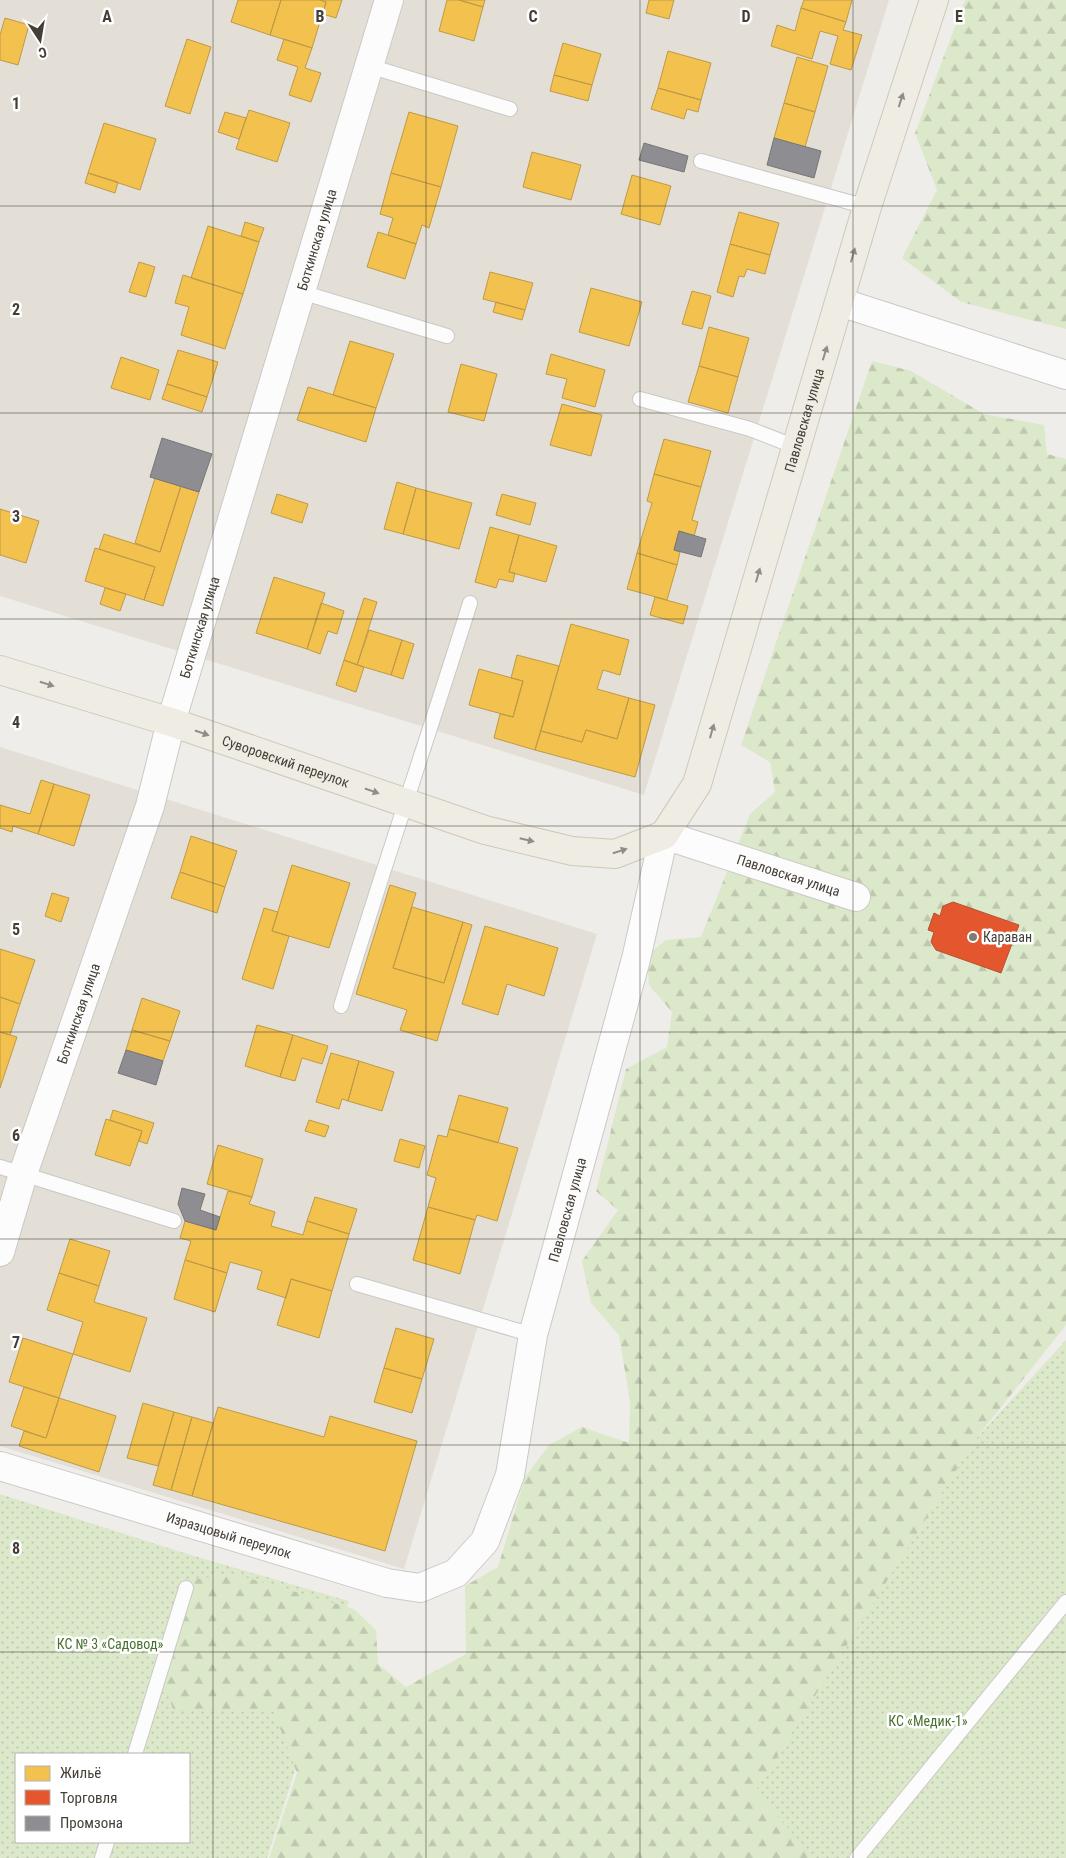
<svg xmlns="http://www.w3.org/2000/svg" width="1066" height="1858" font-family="'Roboto Condensed',sans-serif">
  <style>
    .residential { fill: #e3dfd6 }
    .grass { fill: url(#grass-dots); fill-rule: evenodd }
    .forest { fill: url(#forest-firs) }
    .homes { fill: #f2c14e; stroke: #be9a47 }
    .shops { fill: #e4572e; stroke: #b45030 }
    .industry { fill: #8d8d92; stroke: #777576 }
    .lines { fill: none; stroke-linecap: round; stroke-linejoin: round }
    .lane-casing { stroke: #cbc9c5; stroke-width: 16 }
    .street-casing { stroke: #cbc9c5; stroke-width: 30 }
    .primary-casing { stroke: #d0c8b8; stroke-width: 30 }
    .lane { stroke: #fdfcfc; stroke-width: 14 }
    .street { stroke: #fdfcfc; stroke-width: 28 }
    .primary { stroke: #efece4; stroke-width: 28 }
    .oneway { fill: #918c84 }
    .grid { fill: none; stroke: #443e36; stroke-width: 1; stroke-opacity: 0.55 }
    .poi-dot { fill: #807b75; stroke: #fff; stroke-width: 2 }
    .labels { text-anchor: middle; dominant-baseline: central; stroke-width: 5; stroke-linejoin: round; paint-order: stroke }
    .street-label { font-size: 14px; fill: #443e36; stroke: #fff }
    .poi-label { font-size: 14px; fill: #443e36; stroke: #fff; text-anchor: start }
    .park-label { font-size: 14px; fill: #48712e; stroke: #fff }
    .grid-label { font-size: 16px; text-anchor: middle; font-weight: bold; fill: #443e36; stroke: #fff; stroke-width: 5; stroke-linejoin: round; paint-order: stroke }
  </style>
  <defs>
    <pattern id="grass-dots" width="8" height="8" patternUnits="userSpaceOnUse" patternTransform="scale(1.25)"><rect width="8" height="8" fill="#dce8ca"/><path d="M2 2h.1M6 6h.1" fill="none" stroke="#bec8ae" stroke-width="1.8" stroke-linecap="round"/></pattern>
    <pattern id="forest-firs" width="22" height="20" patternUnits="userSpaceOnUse" patternTransform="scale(1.25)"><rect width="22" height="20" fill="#dce8ca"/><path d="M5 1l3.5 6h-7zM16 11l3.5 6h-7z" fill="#bec8ae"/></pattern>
  </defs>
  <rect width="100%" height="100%" fill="#efede9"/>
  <path class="residential" d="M0 0H889L644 795 0 596Z
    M0 747 597 934 404 1569 0 1446Z"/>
  <path class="grass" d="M1066 1340V1858H686L975 1440Z
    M0 1494 184 1553 349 1601 267 1858H0ZM16 1754H189V1842H16Z"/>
  <path class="forest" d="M965 0H1066V329L961 302 902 258 937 190 915 133Z
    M872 361 911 371 984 414 1044 425 1047 454 1066 459V1325L975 1440 755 1792 815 1858H269L297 1773 274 1712 173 1710 162 1673 191 1580 234 1574 354 1609 376 1630 378 1664 406 1687 466 1654 465 1586 498 1567 525 1477 549 1445 582 1427 629 1443 630 1402 619 1335 591 1303 582 1261 618 1210 596 1191 626 1069 667 1047 672 1012 649 985 647 955 666 940 701 937 750 814 775 792 770 762 741 745Z"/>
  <path class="homes" d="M238 0H281L270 35 231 22Z
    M281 0H320L326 2 312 48 270 35Z
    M320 0H342L336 18 323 14 326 2Z
    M447 0H459L483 7 474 41 439 31Z
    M459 0H485L483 7Z
    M649 0H674L669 19 646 13Z
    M804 0H852L846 22 801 8Z
    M801 8 846 22 843 30 862 35 851 70 830 64 838 36 820 31 812 59 771 46 777 25 795 31Z
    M5 18 29 25 18 65 0 60V35Z
    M187 39 211 47 190 114 165 106Z
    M284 39 312 48 305 68 321 73 311 102 289 95 298 67 277 60Z
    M563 43 601 54 592 85 554 75Z
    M668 51 711 63 701 100 658 88Z
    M797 57 828 66 815 112 784 103Z
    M554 75 592 85 588 101 550 91Z
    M658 88 701 100 698 112 687 109 684 119 651 109Z
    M784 103 815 112 805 147 774 138Z
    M249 110 290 123 277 162 236 149Z
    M225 112 246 118 239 139 218 132Z
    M409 112 458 126 441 187 391 173Z
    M104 123 156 139 140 190 88 173Z
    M532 152 581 165 571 200 523 187Z
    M88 173 118 182 115 193 85 183Z
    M391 173 441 187 429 228 422 225 416 244 388 235 393 218 380 214Z
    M632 175 671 186 660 225 621 214Z
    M739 212 779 223 770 255 730 244Z
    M245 222 264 228 259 242 241 236Z
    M208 226 259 242 243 294 191 278Z
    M378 232 416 244 405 279 367 267Z
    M730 244 770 255 765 274 747 269 744 277 739 276 733 297 717 292Z
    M139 262 155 267 146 297 129 292Z
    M490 272 533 283 525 310 483 299Z
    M183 275 243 294 225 349 181 335 189 307 175 303Z
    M591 288 642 302 629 346 579 332Z
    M692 291 711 296 702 329 682 324Z
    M496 302 525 310 522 320 493 312Z
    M709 327 749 338 738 377 699 366Z
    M350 341 394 354 376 408 333 395Z
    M178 350 218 362 207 397 167 384Z
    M551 354 605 370 595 407 562 398 567 379 546 374Z
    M121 357 159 370 150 400 111 388Z
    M461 364 497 374 484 421 448 412Z
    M699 366 738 377 728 413 688 402Z
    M167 384 207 397 202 412 162 399Z
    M308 387 376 408 366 442 297 420Z
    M562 404 602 415 591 456 550 445Z
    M664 439 711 451 701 487 654 474Z
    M654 474 701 487 692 520 698 522 694 536 679 531 674 550 680 552 677 565 637 553 652 503 647 501Z
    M155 478 181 486 160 552 135 543Z
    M397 482 416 488 403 534 384 529Z
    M181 486 199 492 163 606 144 600 155 567 99 549 104 534 160 552Z
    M416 488 472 503 459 549 403 534Z
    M277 494 308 504 302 523 271 513Z
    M502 494 536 503 530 525 496 515Z
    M0 509 39 521 26 563 0 555Z
    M490 527 519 535 509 572 515 573 513 582 499 579 496 588 475 582Z
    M519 535 557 546 546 582 509 572Z
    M95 548 155 567 144 600 85 581Z
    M637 553 677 565 667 600 627 589Z
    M274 577 325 593 307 649 256 633Z
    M105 588 126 594 120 611 100 604Z
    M655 597 688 606 683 624 650 615Z
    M364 598 377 602 357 665 344 660Z
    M321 603 344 611 337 634 328 631 320 654 307 649Z
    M571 624 629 640 620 675 603 670 597 689 629 698 617 739 586 730 582 742 541 731Z
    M369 630 402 640 391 675 357 665Z
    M402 640 414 644 403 679 391 675Z
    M517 655 559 666 535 750 494 738 500 714 513 717 523 681 511 678Z
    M344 660 364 667 356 692 336 685Z
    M479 669 523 681 513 717 469 705Z
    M629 698 655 705 635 777 535 750 541 731 582 742 586 730 617 739Z
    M41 780 54 784 38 834 13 826 12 832 0 828V805L30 814Z
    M54 784 90 795 74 846 38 834Z
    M191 836 237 851 225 887 180 872Z
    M292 865 350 883 329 948 272 931Z
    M180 872 225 887 217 913 171 898Z
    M390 885 416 893 393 968 444 983 463 922 472 925 437 1041 400 1030 407 1010 356 994Z
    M52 893 69 898 61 922 45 916Z
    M412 907 463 922 444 983 393 968Z
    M264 908 278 912 272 931 289 936 273 989 242 979Z
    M485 926 558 948 544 996 507 984 498 1015 462 1004Z
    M0 949 35 960 20 1004 0 997Z
    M0 997 20 1004 10 1035 0 1032Z
    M142 998 180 1011 170 1041 132 1030Z
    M257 1025 293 1035 280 1077 245 1066Z
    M132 1030 170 1041 163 1061 126 1050Z
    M0 1032 17 1037 0 1088Z
    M293 1035 328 1046 322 1064 302 1058 295 1081 280 1077Z
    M331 1053 359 1061 348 1101 342 1099 339 1109 316 1102Z
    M359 1061 394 1072 382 1111 348 1101Z
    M459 1095 508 1108 498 1143 449 1129Z
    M113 1110 154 1123 147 1144 139 1141 142 1131 110 1120Z
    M106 1119 142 1131 130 1166 95 1155Z
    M309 1120 329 1126 325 1137 305 1131Z
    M449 1129 518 1148 497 1221 477 1215 475 1220 428 1207 436 1178 427 1175 438 1135 447 1137Z
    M400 1139 425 1146 419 1168 394 1161Z
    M218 1145 263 1159 252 1197 207 1184Z
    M228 1191 252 1197 249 1204 275 1212 271 1226 303 1235 307 1221 349 1234 332 1291 291 1279 286 1298 257 1289 262 1271 230 1262 227 1273 185 1260 191 1241 180 1238 185 1221 216 1230Z
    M315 1197 357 1209 349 1234 307 1221Z
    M428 1207 475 1220 460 1274 413 1260Z
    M70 1239 110 1251 99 1286 59 1273Z
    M185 1260 227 1273 215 1312 174 1299Z
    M59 1273 99 1286 94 1302 147 1318 130 1372 73 1354 83 1322 47 1310Z
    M291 1279 332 1291 319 1338 277 1325Z
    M396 1328 434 1339 422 1379 384 1368Z
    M23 1338 73 1354 59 1398 9 1382Z
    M384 1368 422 1379 412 1413 374 1402Z
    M24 1387 59 1398 46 1438 11 1426Z
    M59 1398 116 1416 99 1472 19 1446 24 1431 46 1438Z
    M143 1403 174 1412 158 1466 127 1458Z
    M218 1407 324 1437 330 1416 417 1441 385 1551 192 1496Z
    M174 1412 192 1417 171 1490 153 1485Z
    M192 1417 213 1423 192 1496 171 1490Z"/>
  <path class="shops" d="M953 902 1019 925 1001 973 936 950 931 942 934 932 928 930 934 913 940 916 943 906Z"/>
  <path class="industry" d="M774 138 821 151 814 178 767 165Z
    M644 143 688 156 684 172 639 160Z
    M162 438 212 454 199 492 150 477Z
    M679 531 706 539 701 557 674 550Z
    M126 1050 163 1061 156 1085 118 1073Z
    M182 1188 205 1194 200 1210 220 1217 216 1230 185 1221 178 1204Z"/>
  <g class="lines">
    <defs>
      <path id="lane" d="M369 66 510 109
        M701 161 867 207
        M301 292 447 336
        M640 399 750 429 796 447
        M341 1006C382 871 428 738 470 603
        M0 1167 174 1221
        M357 1284 533 1335
        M135 1754 186 1588
        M102 1858 107 1842
        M857 1858 1066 1602"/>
      <g id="street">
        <path d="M840 302 1066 375"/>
        <path id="s1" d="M0 1252 23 1174 150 806 171 722 389 0"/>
        <path id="s2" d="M0 1466 387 1583 420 1588 456 1573 485 1541 510 1475 533 1335 636 959 664 835 856 897"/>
      </g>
      <g id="primary">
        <path id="s3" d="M0 670 171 722 485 830 572 851 615 854 664 835 697 784 867 207 934 0"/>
      </g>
    </defs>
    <use href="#lane" class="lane-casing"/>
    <use href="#street" class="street-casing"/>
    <use href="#primary" class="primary-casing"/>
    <use href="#lane" class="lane"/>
    <use href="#street" class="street"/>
    <use href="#primary" class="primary"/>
  </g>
  <defs><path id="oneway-solid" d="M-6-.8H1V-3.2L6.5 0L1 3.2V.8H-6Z" transform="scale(1.25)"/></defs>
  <g class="oneway">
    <use href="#oneway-solid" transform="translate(901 100) rotate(-72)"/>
    <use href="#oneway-solid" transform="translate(853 255) rotate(-74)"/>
    <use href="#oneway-solid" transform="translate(825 353) rotate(-73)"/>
    <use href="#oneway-solid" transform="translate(758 575) rotate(-74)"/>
    <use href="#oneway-solid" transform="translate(47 684) rotate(17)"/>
    <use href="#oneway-solid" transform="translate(712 731) rotate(-74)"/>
    <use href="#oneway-solid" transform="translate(202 733) rotate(19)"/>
    <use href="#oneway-solid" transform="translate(372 791) rotate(19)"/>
    <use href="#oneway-solid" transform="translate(527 840) rotate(13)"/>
    <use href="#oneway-solid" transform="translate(620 851) rotate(-17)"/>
  </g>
  <path class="grid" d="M213 0V1858M426 0V1858M640 0V1858M853 0V1858M0 206H1066M0 413H1066M0 619H1066M0 826H1066M0 1032H1066M0 1239H1066M0 1445H1066M0 1652H1066"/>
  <circle class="poi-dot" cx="973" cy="937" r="5"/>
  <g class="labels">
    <g class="street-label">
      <text stroke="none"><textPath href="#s1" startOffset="1061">Боткинская улица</textPath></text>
      <text stroke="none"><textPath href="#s3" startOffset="1136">Павловская улица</textPath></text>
      <text stroke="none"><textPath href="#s1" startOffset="656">Боткинская улица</textPath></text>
      <text stroke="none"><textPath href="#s3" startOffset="300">Суворовский переулок</textPath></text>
      <text stroke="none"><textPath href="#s2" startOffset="1380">Павловская улица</textPath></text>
      <text stroke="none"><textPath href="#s1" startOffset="251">Боткинская улица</textPath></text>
      <text stroke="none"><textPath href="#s2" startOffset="862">Павловская улица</textPath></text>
      <text stroke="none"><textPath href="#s2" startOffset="239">Изразцовый переулок</textPath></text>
    </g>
    <g class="poi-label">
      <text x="983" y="937">Караван</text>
    </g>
    <g class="park-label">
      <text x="110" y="1644">КС № 3 «Садовод»</text>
      <text x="928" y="1721">КС «Медик-1»</text>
    </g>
  </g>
  <g class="grid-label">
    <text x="107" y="22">A</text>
    <text x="320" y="22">B</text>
    <text x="533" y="22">C</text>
    <text x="746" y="22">D</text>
    <text x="959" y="22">E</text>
    <text x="16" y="109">1</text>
    <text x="16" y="315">2</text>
    <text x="16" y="522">3</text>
    <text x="16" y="728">4</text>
    <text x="16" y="935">5</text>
    <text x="16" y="1141">6</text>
    <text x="16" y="1348">7</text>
    <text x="16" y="1554">8</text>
  </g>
  <rect x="15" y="1753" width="175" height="90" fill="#ffffff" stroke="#b4b2af"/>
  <rect x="25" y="1766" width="25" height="15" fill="#f2c14e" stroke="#b4b2af"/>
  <text x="60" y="1778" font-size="15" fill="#443e36">Жильё</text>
  <rect x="25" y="1790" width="25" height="15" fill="#e4572e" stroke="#b4b2af"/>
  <text x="60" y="1803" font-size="15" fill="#443e36">Торговля</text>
  <rect x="25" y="1816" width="25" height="15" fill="#8d8d92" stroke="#b4b2af"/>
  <text x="60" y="1828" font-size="15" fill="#443e36">Промзона</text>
  <g transform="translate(40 40) rotate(168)" stroke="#ffffff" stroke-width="4" paint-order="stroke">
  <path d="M0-4L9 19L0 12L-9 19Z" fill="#443e36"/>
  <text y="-8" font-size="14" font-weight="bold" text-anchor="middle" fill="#443e36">С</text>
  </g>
</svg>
